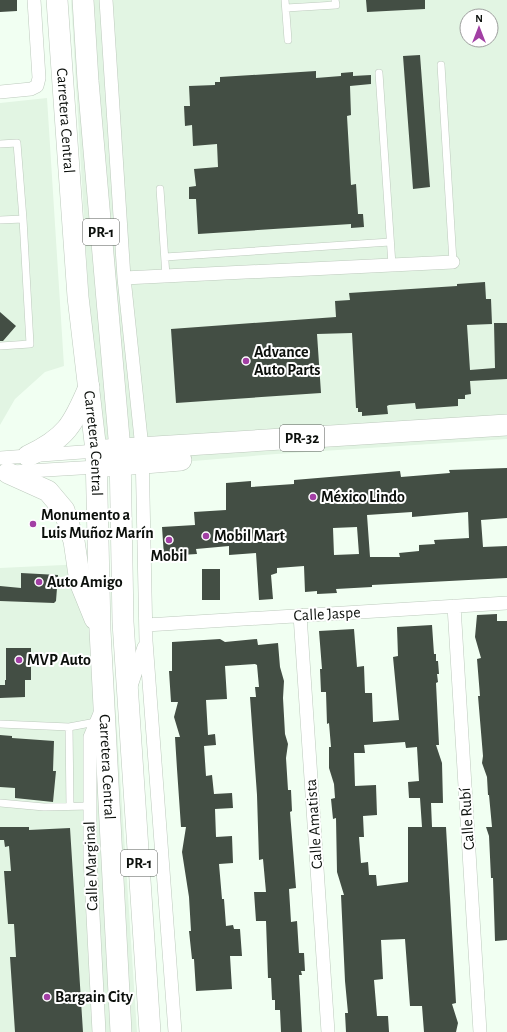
<svg xmlns="http://www.w3.org/2000/svg" width="507" height="1032" font-family="'Alegreya Sans',sans-serif">
  <style>
    .built { fill: #e2f5e3; fill-rule: evenodd }
    .building { fill: #434e44; fill-rule: evenodd }
    .lines { fill: none; stroke-linecap: round; stroke-linejoin: round }
    .service-casing { stroke: #bdcabd; stroke-width: 8 }
    .minor-casing { stroke: #bdcabd; stroke-width: 14 }
    .primary-casing { stroke: #bdcabd; stroke-width: 22 }
    .service { stroke: #fff; stroke-width: 7 }
    .minor { stroke: #fff; stroke-width: 13 }
    .primary { stroke: #fff; stroke-width: 21 }
    .poi-dot { fill: #a23fa4; stroke: #fff; stroke-width: 1.5 }
    .labels { text-anchor: middle; dominant-baseline: central; stroke-width: 4; stroke-linejoin: round; paint-order: stroke }
    .shield { fill: #fff; stroke: #555855; stroke-width: 1 }
    .shield-label { font-size: 15px; font-weight: bold; fill: #0c100c }
    .street-label { font-size: 16px; fill: #0c100c; stroke: #fff }
    .poi-label { font-size: 16px; font-weight: bold; fill: #0c100c; stroke: #fff; text-anchor: start }
  </style>
  <rect width="100%" height="100%" fill="#f1fff2"/>
  <path class="built" d="M71 0H507V439L276 454 99 469ZM467 16H491V40H467Z
    M47 98 64 366 45 372 15 399 0 425V103Z
    M106 563 137 1032H0V568Z"/>
  <path class="building" d="M0 0H17V11L0 12Z
    M366 0H425V9L367 12Z
    M420 55 430 187 413 189 403 56Z
    M316 71V78L341 76V73L353 72V76L371 75V84L350 86 351 115 347 116 351 185 356 184 358 214H363L364 227 351 228V224L198 234 196 199H189V187L196 186 194 169 218 167 217 144 193 146 192 125 185 126 184 106H190L189 86 215 85V82H220V77Z
    M485 282 486 299H491L492 324 467 325 470 370 495 368 494 323H507V379L470 381 471 394 465 395V399H458V406L416 409 415 403 389 405 387 406 388 414 362 416V412H358V408H356L352 333 317 334 321 393 176 403 171 329 336 317 335 301 350 300 349 293 457 286V284Z
    M0 312 16 326 3 341H0Z
    M507 468V518L481 520 483 547 507 546V578L372 585V587L336 589 337 593 317 594V591L305 592 304 566 277 568V573L271 575 273 599 259 600 256 553 229 555V546L196 549 197 554 164 556 162 527 195 525 194 512 226 510V483L251 481V487L294 484V480L377 473 400 471 401 477 450 473 449 470ZM412 512V517L468 512 469 538 434 540 435 544 419 545V551L399 553 400 557H370L367 515ZM357 527 359 554 334 555 333 528Z
    M202 569H220V600H202Z
    M21 573 58 575 56 601 54 603 0 601V586L21 588Z
    M497 614V621H507V940L495 941 493 878H491L489 836 486 827H492L489 795H488L487 777 482 763 483 756 478 696H480L477 659 481 658 475 637 477 615Z
    M432 625 434 654H436V661H438L439 674H437L438 682 436 683 439 745H436L442 763 443 803H431L432 827H446L456 1003 452 1004 458 1023 456 1032H424L422 1006H410L405 939 381 940 383 979 374 980 377 1016H388L389 1032H346L345 1013H348L345 981 341 895H344L337 872 336 818 333 819 331 799 335 798 334 784 329 768V747H331L329 723 327 724 326 692H321L320 669H322L319 631 354 629 357 667 364 666 365 693H372L373 722 399 720 393 657 398 656 397 627ZM405 742 406 748 417 747 419 781 408 782 409 798H420L422 827H408V882L377 886 376 875H369L368 862 361 863 359 837H364L363 816 377 815 376 785 355 786 354 753H365L364 745Z
    M220 639 225 642 257 639 258 645 278 643 280 667 284 681 283 698 285 734 288 744 286 758 288 790H291L292 811 290 812 296 888 289 889 291 922 297 921 299 953H304L305 971H301L302 975H299L302 1032H281L280 1010H275V1000H272L271 978H268L266 921H256L254 892H266L263 859 259 860 257 795 250 697H256L255 687H259L257 665 255 664 225 666 227 699 206 700 208 735 215 734 216 745 204 746 206 776 212 775 214 794 232 793 233 808 215 809 216 837 232 836 233 863 219 864 222 899H224L226 926 233 925 234 929H240L242 956H230L232 989 196 991 194 959H192L189 931H191L189 897 182 852 186 827H181L177 769 175 737H180L174 717 178 702H171L169 671H172V642Z
    M6 648H31V680H25V697L0 698V685H5V680H6Z
    M0 735 12 736V738L54 741 53 771H56L53 802 15 798V788L0 787Z
    M0 827H29V830L70 828 83 1032H15L10 957H16L14 924H8L4 871H11L9 846 5 847 4 840H0Z"/>
  <g class="lines">
    <defs>
      <path id="service" d="M285 0 288 40
        M286 8 336 5 335 0
        M441 65 453 262
        M379 73 392 265
        M0 144 17 143 23 219
        M160 189 166 276
        M0 220 23 219 30 344 0 346
        M165 257 390 242
        M0 724 69 727
        M0 803 44 807 90 806
        M70 806 69 727 96 722"/>
      <path id="minor" d="M106 0 124 278 142 448 146 641 175 1032
        M0 92 31 89 37 86 39 78 34 0
        M124 278 453 262
        M0 458 96 451
        M12 472 97 467
        M454 606 480 1032
        M300 615 328 1032
        M146 625 507 603
        M131 686 144 647
        M99 1032 90 857V737L101 711"/>
      <g id="primary">
        <path id="s1" d="M57 0 78 297 96 451 100 630 121 1032"/>
        <path d="M83 0 88 81 120 450 123 622 150 1032"/>
        <path d="M106 450 507 425"/>
        <path d="M28 456C66 438 73 425 89 387"/>
        <path d="M107 466 181 460"/>
        <path d="M8 473 48 491 64 510 74 541 80 582 95 619"/>
      </g>
    </defs>
    <use href="#service" class="service-casing"/>
    <use href="#minor" class="minor-casing"/>
    <use href="#primary" class="primary-casing"/>
    <use href="#service" class="service"/>
    <use href="#minor" class="minor"/>
    <use href="#primary" class="primary"/>
  </g>
  <g class="poi-dot">
    <circle cx="246" cy="361" r="4"/>
    <circle cx="313" cy="497" r="4"/>
    <circle cx="33" cy="524" r="4"/>
    <circle cx="206" cy="536" r="4"/>
    <circle cx="169" cy="540" r="4"/>
    <circle cx="39" cy="582" r="4"/>
    <circle cx="19" cy="660" r="4"/>
    <circle cx="47" cy="997" r="4"/>
  </g>
  <g class="labels">
    <g class="shield">
      <rect x="83" y="219" width="36" height="26" rx="3"/>
      <rect x="280" y="425" width="44" height="26" rx="3"/>
      <rect x="121" y="850" width="36" height="26" rx="3"/>
    </g>
    <g class="shield-label">
      <text x="101" y="232">PR-1</text>
      <text x="302" y="438">PR-32</text>
      <text x="139" y="863">PR-1</text>
    </g>
    <g class="street-label">
      <text stroke="none"><textPath href="#s1" startOffset="121">Carretera Central</textPath></text>
      <text stroke="none"><textPath href="#s1" startOffset="445">Carretera Central</textPath></text>
      <text transform="translate(327 614) rotate(-3)">Calle Jaspe</text>
      <text stroke="none"><textPath href="#s1" startOffset="769">Carretera Central</textPath></text>
      <text transform="translate(467 819) rotate(-94)">Calle Rubí</text>
      <text transform="translate(314 824) rotate(-94)">Calle Amatista</text>
      <text transform="translate(91 866) rotate(-92)">Calle Marginal</text>
    </g>
    <g class="poi-label">
      <text x="254" y="352">Advance<tspan x="254" dy="18">Auto Parts</tspan></text>
      <text x="321" y="497">México Lindo</text>
      <text x="41" y="515">Monumento a<tspan x="41" dy="18">Luis Muñoz Marín</tspan></text>
      <text x="214" y="536">Mobil Mart</text>
      <text x="169" y="556" text-anchor="middle">Mobil</text>
      <text x="47" y="582">Auto Amigo</text>
      <text x="27" y="660">MVP Auto</text>
      <text x="55" y="997">Bargain City</text>
    </g>
  </g>
  <g transform="translate(479 28)"><circle r="19" fill="#ffffff" stroke="#9e9f9e"/>
  <path d="M0-3L7 15L0 10L-7 15Z" fill="#a23fa4"/>
  <text y="-6" font-size="11" font-weight="bold" text-anchor="middle" fill="#0c100c">N</text>
  </g>
</svg>
